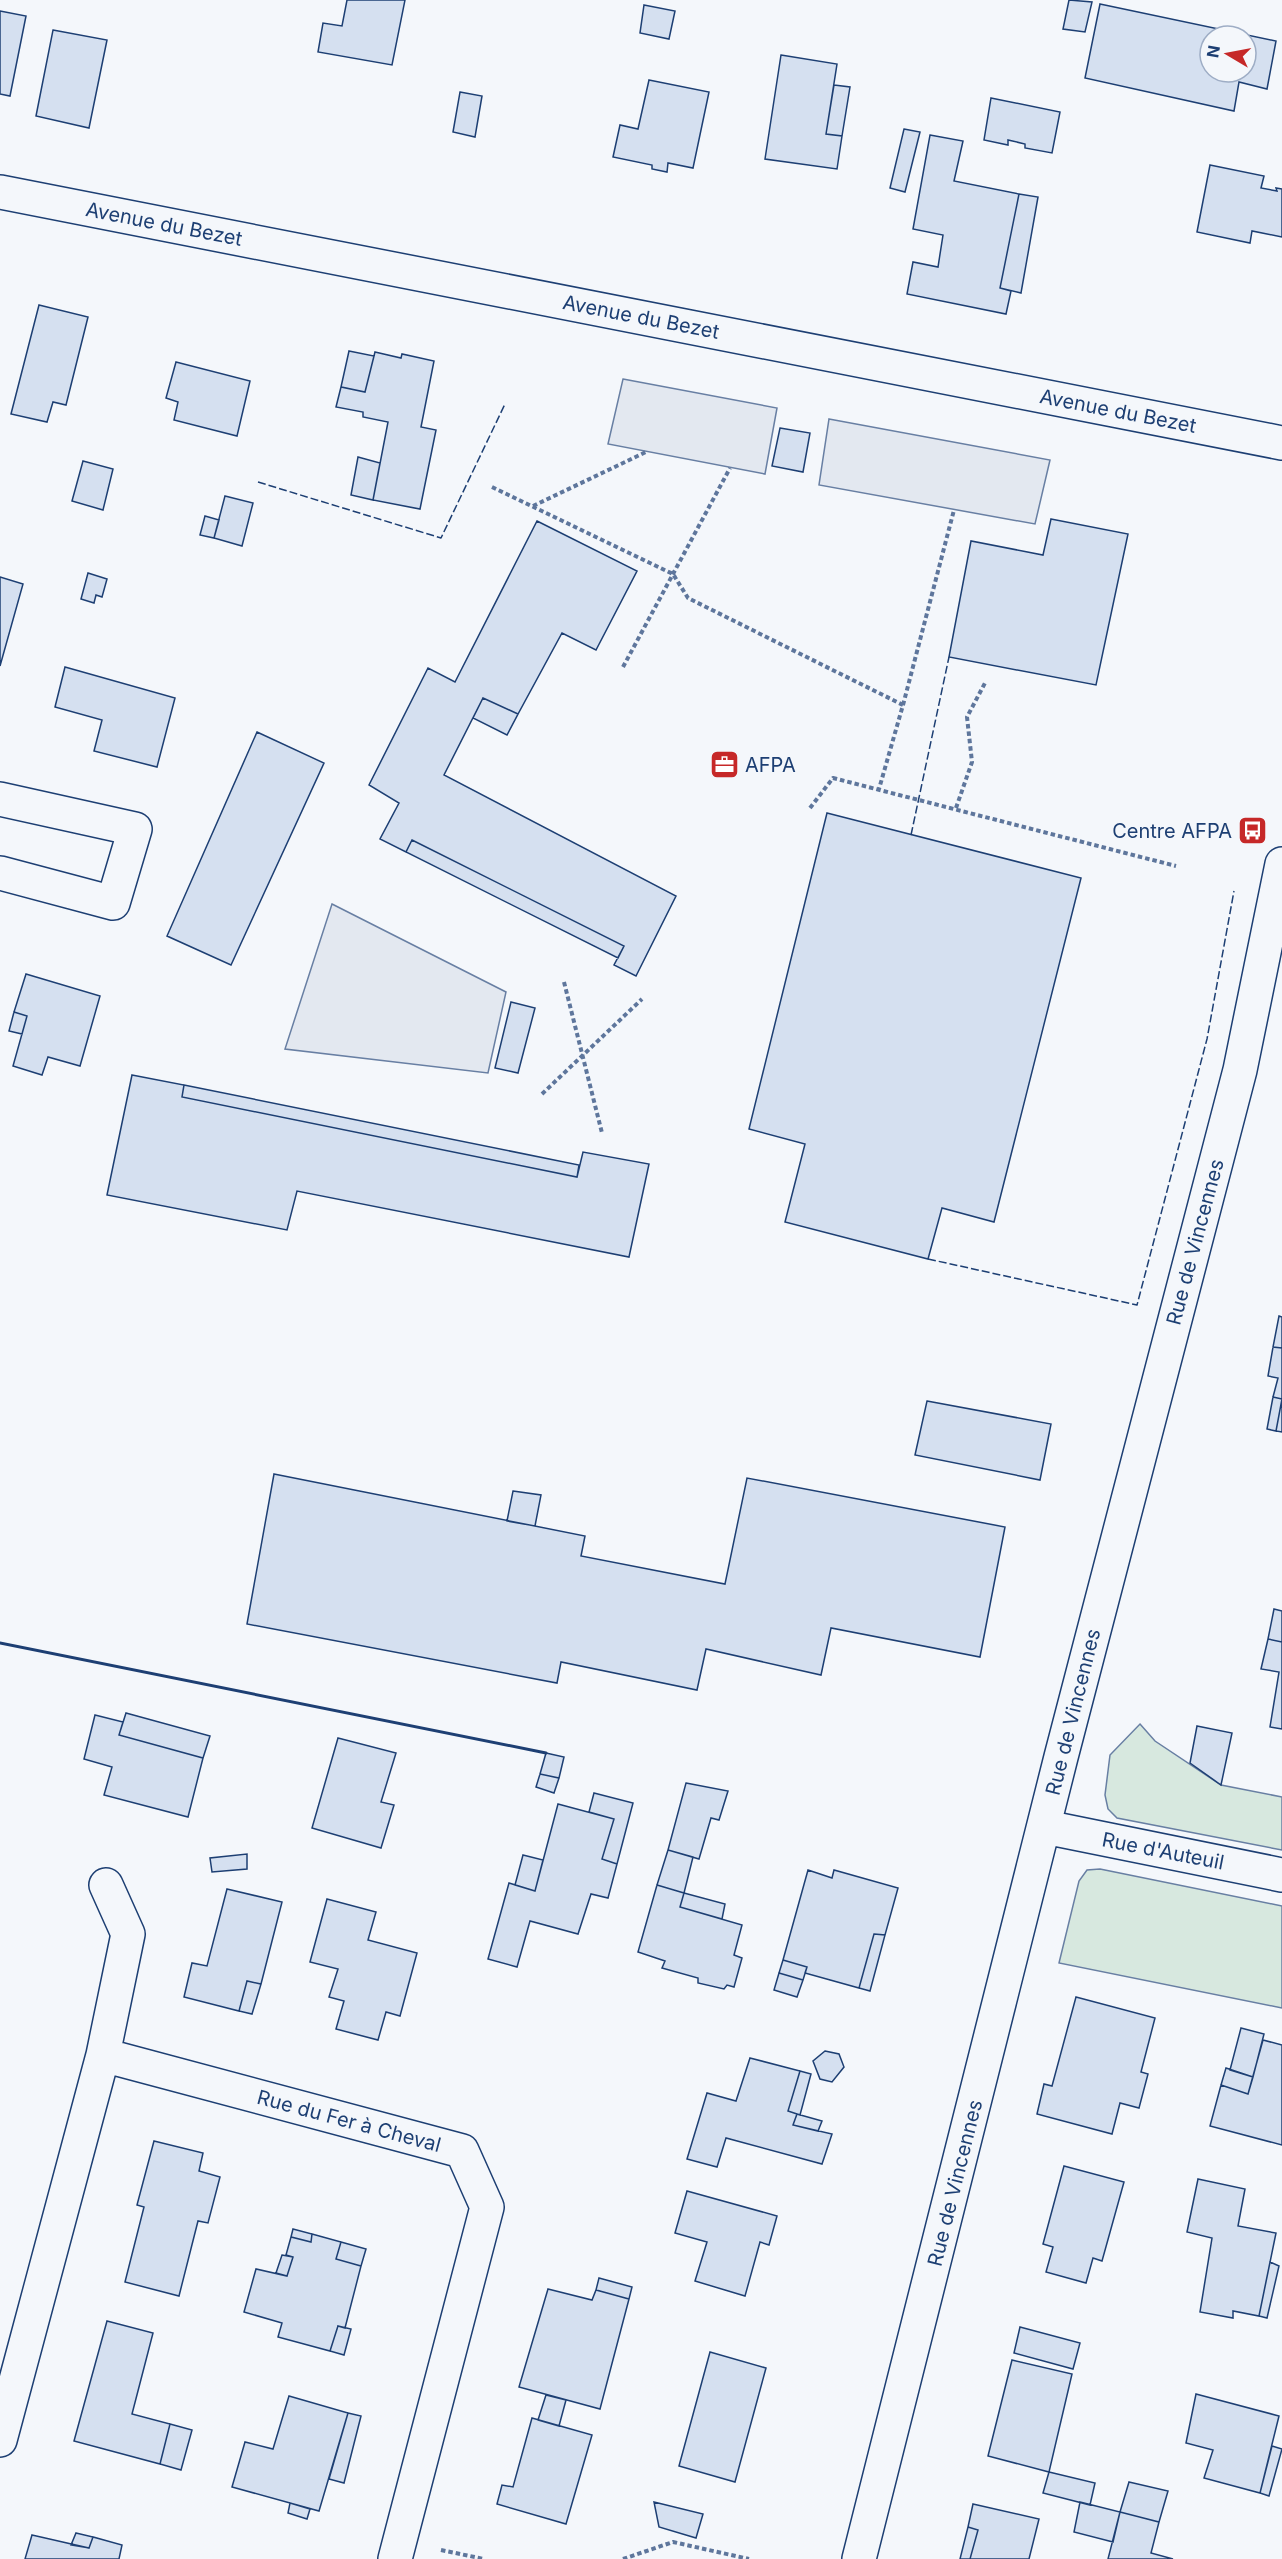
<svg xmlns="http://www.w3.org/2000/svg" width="1282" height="2559" font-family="Inter,sans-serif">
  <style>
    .green { fill: #d7e8df; stroke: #687fa3; stroke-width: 1.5 }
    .parking { fill: #e3e8f0; stroke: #687fa3; stroke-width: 1.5 }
    .building { fill: #d5e0f0; stroke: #1d3f73; stroke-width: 1.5; fill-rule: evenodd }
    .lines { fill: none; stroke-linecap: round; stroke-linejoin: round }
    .street-casing { stroke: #1d3f73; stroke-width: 36 }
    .secondary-casing { stroke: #1d3f73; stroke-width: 36 }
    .path { stroke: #5e769c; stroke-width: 4; stroke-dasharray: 4.5 3; stroke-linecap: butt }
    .street { stroke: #f4f7fb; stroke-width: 33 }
    .secondary { stroke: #f4f7fb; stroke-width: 33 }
    .fence { stroke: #1d3f73; stroke-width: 1.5; stroke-dasharray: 8 3; stroke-linecap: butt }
    .wall { stroke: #1d3f73; stroke-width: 3 }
    .labels { text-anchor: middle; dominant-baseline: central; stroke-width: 4.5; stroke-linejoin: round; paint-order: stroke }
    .street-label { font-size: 20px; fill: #1d3f73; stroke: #f4f7fb }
    .poi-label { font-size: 20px; fill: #1d3f73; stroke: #f4f7fb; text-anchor: start }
  </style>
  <rect width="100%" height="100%" fill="#f4f7fb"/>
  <path class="green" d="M1140 1724 1155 1741 1221 1785 1282 1797V1850L1117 1818 1108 1809 1105 1795 1110 1755Z
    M1100 1869 1282 1906V2008L1059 1963 1079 1881 1087 1870Z"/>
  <path class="parking" d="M623 379 777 408 765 474 608 444Z
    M829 419 1050 460 1035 524 819 485Z
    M332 904 506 992 488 1073 285 1049Z"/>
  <path class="building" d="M347 0H405L392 65 318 52 323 23 342 26Z
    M1069 0 1092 2 1085 32 1063 29Z
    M1100 4 1276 41 1267 89 1239 82 1234 111 1085 78ZM1210 36H1246V72H1210Z
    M644 5 675 11 669 39 640 33Z
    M0 11 26 16 10 96 0 94Z
    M53 30 107 40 89 128 36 116Z
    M781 55 837 64 826 134 842 136 837 169 765 159Z
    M649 80 709 92 693 168 668 163 667 172 652 169V165L613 157 620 125 638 129Z
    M834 85 850 87 842 136 826 134Z
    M460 92 482 96 475 137 453 132Z
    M991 98 1060 112 1052 153 1025 148V144L1008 140V145L984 140Z
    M904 129 920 132 905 192 890 188Z
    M930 135 963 141 954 181 1019 194 1000 288 1011 291 1006 314 907 294 913 262 938 267 943 235 913 229Z
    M1210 165 1264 176 1261 188 1277 191 1276 188 1282 189V237L1252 231 1250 243 1197 232Z
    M1019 194 1038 197 1021 293 1000 288Z
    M39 305 88 317 66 405 53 402 47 422 11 414Z
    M349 351 374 356 365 392 341 387Z
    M375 352 401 358 402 354 434 361 421 427 436 430 420 509 373 500 388 422 363 417V412L336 407 341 387 365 392Z
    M176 362 250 381 237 436 174 420 178 402 166 398Z
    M780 428 810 433 803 472 772 466Z
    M358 457 380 463 373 500 351 495Z
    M83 461 113 469 103 510 72 501Z
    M225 496 253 503 242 546 214 538Z
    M205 516 219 520 214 538 200 535Z
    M1051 519 1128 534 1096 685 949 657 971 541 1043 555Z
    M537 521 637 571 596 650 562 633 518 714 483 698 444 775 676 896 636 976 614 965 624 946 412 840 406 852 380 839 399 803 369 785 428 668 455 682Z
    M88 573 107 579 102 597 96 595 94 603 81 599Z
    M0 577 23 584 0 666Z
    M65 667 175 698 157 767 94 751 102 720 55 707Z
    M483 698 518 714 507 735 473 718Z
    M257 732 324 763 231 965 167 936Z
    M827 813 1081 878 994 1222 942 1208 928 1259 785 1222 805 1144 749 1129Z
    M412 840 624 946 618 958 406 852Z
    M26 974 100 996 80 1066 48 1057 42 1075 13 1066 27 1016 14 1012Z
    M511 1002 535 1008 518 1073 495 1068Z
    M14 1012 27 1016 22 1034 9 1031Z
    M132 1075 184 1085 182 1097 577 1177 583 1152 649 1164 629 1257 297 1191 287 1230 107 1195Z
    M184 1085 579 1165 577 1177 182 1097Z
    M1279 1316 1282 1317V1348L1273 1347Z
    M1273 1347 1282 1348V1399L1273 1397 1278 1378 1268 1376Z
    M1273 1397 1282 1399 1276 1431 1267 1429Z
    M1282 1399V1432L1276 1431Z
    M927 1401 1051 1424 1040 1480 915 1455Z
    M274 1474 585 1536 581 1556 725 1584 747 1478 1005 1527 980 1657 831 1628 821 1675 706 1649 697 1690 561 1662 557 1683 247 1624Z
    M513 1491 541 1495 535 1526 507 1521Z
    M1274 1609 1282 1611V1642L1268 1639Z
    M1268 1639 1282 1642V1729L1270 1727 1279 1672 1261 1669Z
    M126 1713 210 1736 203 1758 119 1735Z
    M95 1715 123 1722 119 1735 203 1758 188 1817 104 1795 112 1767 84 1759Z
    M1197 1726 1232 1733 1221 1785 1190 1763Z
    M338 1738 396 1753 381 1802 394 1805 381 1848 312 1828Z
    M546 1753 564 1757 559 1778 540 1774Z
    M540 1774 559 1778 554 1793 536 1787Z
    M686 1783 728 1791 719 1820 711 1818 699 1859 668 1850Z
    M594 1793 633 1803 617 1864 602 1859 614 1819 589 1812Z
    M558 1804 614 1819 602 1859 617 1864 608 1898 591 1894 578 1934 530 1921 517 1967 488 1959 509 1883 535 1891Z
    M668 1850 693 1857 684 1893 657 1885Z
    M247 1854V1869L212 1872 210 1858Z
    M523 1855 543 1860 535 1891 515 1885Z
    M808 1870 832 1878 834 1870 898 1888 885 1935 874 1934 859 1988 805 1973 807 1967 783 1960Z
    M657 1885 684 1893 680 1907 742 1925 734 1955 742 1958 734 1987 727 1985 724 1989 698 1983V1978L662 1968 665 1961 638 1952Z
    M227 1889 282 1902 261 1984 247 1981 239 2011 184 1997 192 1963 207 1966Z
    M684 1893 725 1904 722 1919 680 1907Z
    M327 1899 376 1912 368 1940 417 1953 400 2016 386 2012 378 2040 336 2029 344 2001 329 1997 338 1969 310 1962Z
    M874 1934 885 1935 870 1991 859 1988Z
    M783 1960 807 1967 803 1980 779 1973Z
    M779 1973 803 1980 797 1997 774 1990Z
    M247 1981 261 1984 252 2014 239 2011Z
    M1076 1997 1155 2018 1141 2072 1148 2074 1139 2108 1120 2103 1112 2134 1037 2114 1044 2084 1052 2086Z
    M1241 2028 1264 2034 1253 2077 1230 2070Z
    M1263 2040 1282 2045V2145L1210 2126 1221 2085 1248 2094Z
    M825 2051 839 2054 844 2067 832 2082 820 2079 813 2061Z
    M750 2058 800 2071 788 2111 797 2114 793 2125 832 2134 822 2164 726 2138 717 2167 687 2159 707 2093 736 2101Z
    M1226 2068 1253 2077 1248 2094 1221 2085Z
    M800 2071 811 2074 800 2115 788 2111Z
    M797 2114 822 2121 818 2131 793 2125Z
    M154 2141 203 2153 199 2171 220 2177 208 2223 198 2221 179 2296 125 2282 144 2207 137 2205Z
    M1064 2166 1124 2182 1102 2261 1093 2258 1086 2283 1046 2272 1053 2247 1043 2244Z
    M1198 2179 1245 2189 1238 2226 1276 2233 1259 2316 1233 2311V2318L1200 2312 1212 2238 1187 2232Z
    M687 2191 777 2216 769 2245 760 2242 745 2296 695 2281 707 2242 675 2233Z
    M293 2229 312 2234 311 2242 291 2237Z
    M312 2234 341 2242 336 2259 361 2266 345 2328 338 2326 330 2351 278 2337 282 2323 244 2312 256 2269 287 2276 293 2257 286 2255 291 2237 311 2242Z
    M341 2242 366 2249 361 2266 336 2259Z
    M282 2255 293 2257 287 2276 276 2273Z
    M1270 2262 1279 2266 1267 2318 1259 2316Z
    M599 2278 632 2287 629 2299 596 2290Z
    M548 2289 592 2300 596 2290 629 2299 600 2409 519 2387Z
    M107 2321 153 2333 132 2414 170 2424 160 2464 74 2441Z
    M338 2326 351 2329 344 2355 330 2351Z
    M1020 2327 1080 2343 1073 2369 1014 2353Z
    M710 2352 766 2368 735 2482 679 2466Z
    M1012 2360 1072 2374 1049 2472 988 2456Z
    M1196 2394 1279 2416 1260 2493 1204 2478 1213 2450 1186 2443Z
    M546 2395 566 2400 559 2426 538 2420Z
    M289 2396 348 2413 319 2511 232 2487 245 2442 273 2449Z
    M348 2413 361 2416 344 2483 329 2479Z
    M532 2418 592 2435 566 2524 497 2504 502 2485 513 2487Z
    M170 2424 192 2430 181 2470 160 2464Z
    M1272 2446 1282 2449 1269 2496 1260 2493Z
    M1049 2472 1095 2483 1090 2505 1043 2493Z
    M1129 2482 1168 2491 1159 2522 1120 2512Z
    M654 2502 703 2514 696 2538 659 2527Z
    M1080 2502 1120 2512 1113 2542 1074 2532Z
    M290 2503 310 2509 307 2519 288 2513Z
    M973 2504 1039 2519 1029 2559H970L978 2530 968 2527Z
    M1120 2512 1159 2522 1151 2553 1173 2559H1108Z
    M968 2527 978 2530 970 2559H960Z
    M76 2533 93 2537 89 2548 71 2545Z
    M32 2535 89 2548 93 2537 122 2545 119 2559H25Z"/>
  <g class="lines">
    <defs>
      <path id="street" d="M0 799 135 829 113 903 0 873
        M1045 1827 1282 1875
        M103 2055 128 1934 106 1885
        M0 2440 103 2055 462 2151 487 2207 395 2559
        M859 2559 1061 1757 1240 1070 1282 864"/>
      <path id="secondary" d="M0 192 1282 443"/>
    </defs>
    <use href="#street" class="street-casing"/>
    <use href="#secondary" class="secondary-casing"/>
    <path class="path" d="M492 487 673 574 688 598 903 705 879 789
      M533 506 646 452
      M623 667 730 468
      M903 705 954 510
      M810 808 833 778 1176 866
      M956 808 972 762 967 717 985 683
      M564 982 602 1133
      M542 1094 642 999
      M441 2550 484 2559
      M623 2559 673 2542 749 2559"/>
    <use href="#street" class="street"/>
    <use href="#secondary" class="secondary"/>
    <path class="fence" d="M258 482 441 538 505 404
      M911 835 949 657
      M928 1259 1137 1305 1207 1039 1234 891"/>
    <path class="wall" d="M0 1643 546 1753"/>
  </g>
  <defs>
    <symbol id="office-square" viewBox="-11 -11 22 22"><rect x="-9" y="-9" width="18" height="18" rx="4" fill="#c62828" stroke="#f4f7fb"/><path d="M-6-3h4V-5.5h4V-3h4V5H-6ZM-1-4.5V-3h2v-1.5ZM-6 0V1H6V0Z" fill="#fff"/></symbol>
    <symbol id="bus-square" viewBox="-11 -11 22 22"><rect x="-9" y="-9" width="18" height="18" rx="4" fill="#c62828" stroke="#f4f7fb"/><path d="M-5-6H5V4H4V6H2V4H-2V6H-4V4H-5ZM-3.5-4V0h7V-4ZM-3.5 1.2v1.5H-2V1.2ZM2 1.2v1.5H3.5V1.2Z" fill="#fff"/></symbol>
  </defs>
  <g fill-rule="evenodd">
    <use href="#office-square" x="708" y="748" width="33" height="33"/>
    <use href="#bus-square" x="1236" y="814" width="33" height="33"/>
  </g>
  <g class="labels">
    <g class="street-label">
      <text transform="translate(164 224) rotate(11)">Avenue du Bezet</text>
      <text transform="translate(641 317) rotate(11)">Avenue du Bezet</text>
      <text transform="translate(1118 411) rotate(11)">Avenue du Bezet</text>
      <text transform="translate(1195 1242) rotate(-75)">Rue de Vincennes</text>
      <text transform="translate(1073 1712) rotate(-76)">Rue de Vincennes</text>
      <text transform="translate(1163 1851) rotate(11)">Rue d'Auteuil</text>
      <text transform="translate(349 2121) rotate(15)">Rue du Fer à Cheval</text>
      <text transform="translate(955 2183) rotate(-76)">Rue de Vincennes</text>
    </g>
    <g class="poi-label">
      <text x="745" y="765">AFPA</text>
      <text x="1232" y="831" text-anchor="end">Centre AFPA</text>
    </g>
  </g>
  <g transform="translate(1228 54) rotate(280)"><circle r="28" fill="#f4f7fb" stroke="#9eadc5" stroke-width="1.5"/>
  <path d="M0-4.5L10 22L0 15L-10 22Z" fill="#c62828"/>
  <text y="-9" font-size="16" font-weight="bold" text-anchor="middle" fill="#1d3f73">N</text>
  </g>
</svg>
